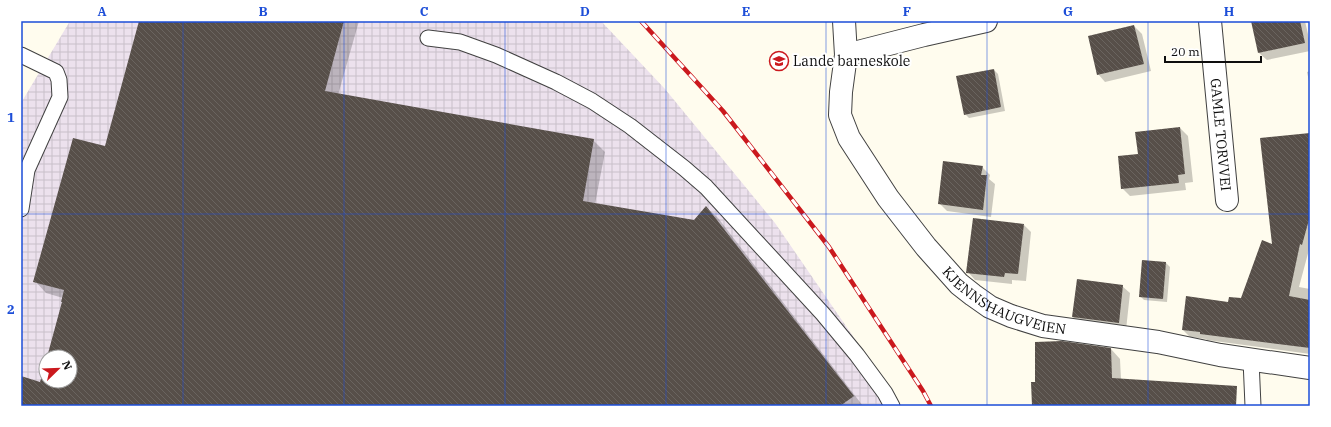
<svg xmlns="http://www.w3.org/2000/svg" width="1331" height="427" font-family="'IBM Plex Serif',serif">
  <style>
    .industrial { fill: url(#industrial-grid); fill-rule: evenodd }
    .shadow { fill: #0003 }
    .building { fill: url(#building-back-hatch) }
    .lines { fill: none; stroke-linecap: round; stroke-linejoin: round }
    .lane-casing { stroke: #414141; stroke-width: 17 }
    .street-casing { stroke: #414141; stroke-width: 24 }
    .lane { stroke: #fff; stroke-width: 15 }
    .street { stroke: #fff; stroke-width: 22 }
    .rail-casing { stroke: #cb191e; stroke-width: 4.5 }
    .rail { stroke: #fff; stroke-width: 3; stroke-dasharray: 9; stroke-linecap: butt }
    .grid { fill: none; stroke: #1d4ed8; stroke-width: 1; stroke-opacity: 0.55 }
    .labels { text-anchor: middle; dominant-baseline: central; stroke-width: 4; stroke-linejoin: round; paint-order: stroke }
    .poi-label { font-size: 14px; fill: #0e0e0e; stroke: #fff; text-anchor: start }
    .street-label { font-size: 14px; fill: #0e0e0e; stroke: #fff }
    .neatline { fill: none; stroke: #1d4ed8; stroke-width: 1.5 }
    .grid-label { font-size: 13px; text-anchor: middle; font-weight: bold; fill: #1d4ed8 }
  </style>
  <defs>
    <pattern id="industrial-grid" width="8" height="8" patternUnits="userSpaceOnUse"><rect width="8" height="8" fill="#ece1ed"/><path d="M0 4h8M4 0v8" fill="none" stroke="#c9c0ca"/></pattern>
    <pattern id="building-back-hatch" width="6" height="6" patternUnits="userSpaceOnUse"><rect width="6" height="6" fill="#574f49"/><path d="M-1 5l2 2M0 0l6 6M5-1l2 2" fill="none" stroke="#6a645f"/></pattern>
  </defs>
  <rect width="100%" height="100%" fill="#fffcee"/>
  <path class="industrial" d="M70 21H601L665 89 775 223 901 406H21V103ZM46 357H70V381H46Z"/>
  <path class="shadow" d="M140 21H359L338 95 593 140 605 152 595 204 694 221 706 207 718 218 863 406H21V378L41 383 46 365V381H70V357H48L63 298 46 293 35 281 106 147Z
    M1252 21H1305L1310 43V51L1267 60 1259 53Z
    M1134 26 1142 34 1151 71 1105 82 1098 74Z
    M994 70 998 74 1005 111 969 118 965 114Z
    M1310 71V86L1307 72Z
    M1180 128 1188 136 1193 182 1185 183 1186 190 1130 196 1122 188 1139 155Z
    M1310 150V246L1299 287 1310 289V354L1207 340 1206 339 1190 337 1183 330 1229 303 1241 299 1273 245Z
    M982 167 990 175 989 179 995 184 991 217 947 211 939 203Z
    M1024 225 1031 232 1026 281 1012 280V284L975 280 968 272Z
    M1166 263 1170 267 1167 302 1144 300 1140 296Z
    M1122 286 1130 293 1126 330 1081 325 1073 317Z
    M1111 349 1120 359 1121 379 1227 392 1236 402V406H1033L1036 383Z"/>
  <path class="building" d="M139 21H344L325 91 594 139 583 201 694 220 706 206 854 396 840 406H21V376L40 382 46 362V381H70V357H47L62 302H61L64 290 33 282 73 138 105 146Z
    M1251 21H1300L1305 43 1258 53Z
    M1134 25 1144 64 1097 75 1088 36Z
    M994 69 1001 107 964 115 956 76Z
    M1180 127 1185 174 1178 175 1179 183 1121 189 1118 156 1138 154 1135 132Z
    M1310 133V216L1302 245 1300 244 1289 296 1310 300V348L1200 334V332L1182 330 1186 296 1228 302 1229 297 1241 298 1262 240 1272 244 1260 138Z
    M943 161 983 166 981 175H987L983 210 938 204Z
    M973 218 1024 224 1018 274 1005 273 1004 277 966 273Z
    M1142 260 1166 262 1163 299 1139 297Z
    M1077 279 1123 285 1119 323 1072 317Z
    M1062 341 1111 348 1112 378 1237 386 1236 406H1032L1031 382H1035V342Z"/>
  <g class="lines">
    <defs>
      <path id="lane" d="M428 38 460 42 496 55 556 82 592 101 630 126 684 168 706 187 823 314 857 355 885 393 892 406
        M21 55 56 72 59 80 60 97 27 170 21 209
        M1251 360 1253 406"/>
      <g id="street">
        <path id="s1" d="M844 21 846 55 841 92 840 115 849 138 888 198 926 247 959 284 973 295 990 307 1011 316 1043 326 1158 342 1220 355 1310 368"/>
        <path id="s2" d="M1210 21 1227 200"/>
        <path d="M846 55 924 35 986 21"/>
      </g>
    </defs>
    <use href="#lane" class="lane-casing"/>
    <use href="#street" class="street-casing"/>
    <use href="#lane" class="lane"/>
    <use href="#street" class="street"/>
    <defs>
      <path id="rail" d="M641 21 723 111 829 247 923 391 931 406"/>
    </defs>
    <use href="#rail" class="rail-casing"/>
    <use href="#rail" class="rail"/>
  </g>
  <path class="grid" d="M183 21V406M344 21V406M505 21V406M666 21V406M826 21V406M987 21V406M1148 21V406M21 214H1310"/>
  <defs>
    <symbol id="school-ring" viewBox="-11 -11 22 22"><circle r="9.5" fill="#fff" stroke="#cb191e" stroke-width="1.5"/><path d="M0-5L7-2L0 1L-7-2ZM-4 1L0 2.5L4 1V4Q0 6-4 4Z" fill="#cb191e"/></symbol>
  </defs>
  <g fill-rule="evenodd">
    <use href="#school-ring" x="768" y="50" width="22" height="22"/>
  </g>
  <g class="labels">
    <g class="poi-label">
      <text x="793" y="61">Lande barneskole</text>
    </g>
    <g class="street-label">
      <text stroke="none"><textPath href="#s2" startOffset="114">GAMLE TORVVEI</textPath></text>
      <text stroke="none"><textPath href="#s1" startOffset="351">KJENNSHAUGVEIEN</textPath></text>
    </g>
  </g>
  <rect width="1331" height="427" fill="none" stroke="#ffffff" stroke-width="44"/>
  <g transform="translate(58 369) rotate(67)"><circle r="19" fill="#ffffff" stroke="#9f9f9f"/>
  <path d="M0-3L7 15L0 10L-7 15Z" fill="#cb191e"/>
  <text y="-6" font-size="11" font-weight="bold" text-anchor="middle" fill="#0e0e0e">N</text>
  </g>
  <path d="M1165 56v6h96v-6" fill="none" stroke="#0e0e0e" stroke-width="2"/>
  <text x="1171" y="56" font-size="12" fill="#0e0e0e" stroke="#ffffff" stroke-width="3" paint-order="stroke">20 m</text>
  <rect x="22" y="22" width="1287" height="383" class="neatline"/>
  <g class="grid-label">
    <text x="102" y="16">A</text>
    <text x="263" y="16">B</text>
    <text x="424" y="16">C</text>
    <text x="585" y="16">D</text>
    <text x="746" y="16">E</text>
    <text x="907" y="16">F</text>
    <text x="1068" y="16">G</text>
    <text x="1229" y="16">H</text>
    <text x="11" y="122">1</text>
    <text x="11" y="314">2</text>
  </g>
</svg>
